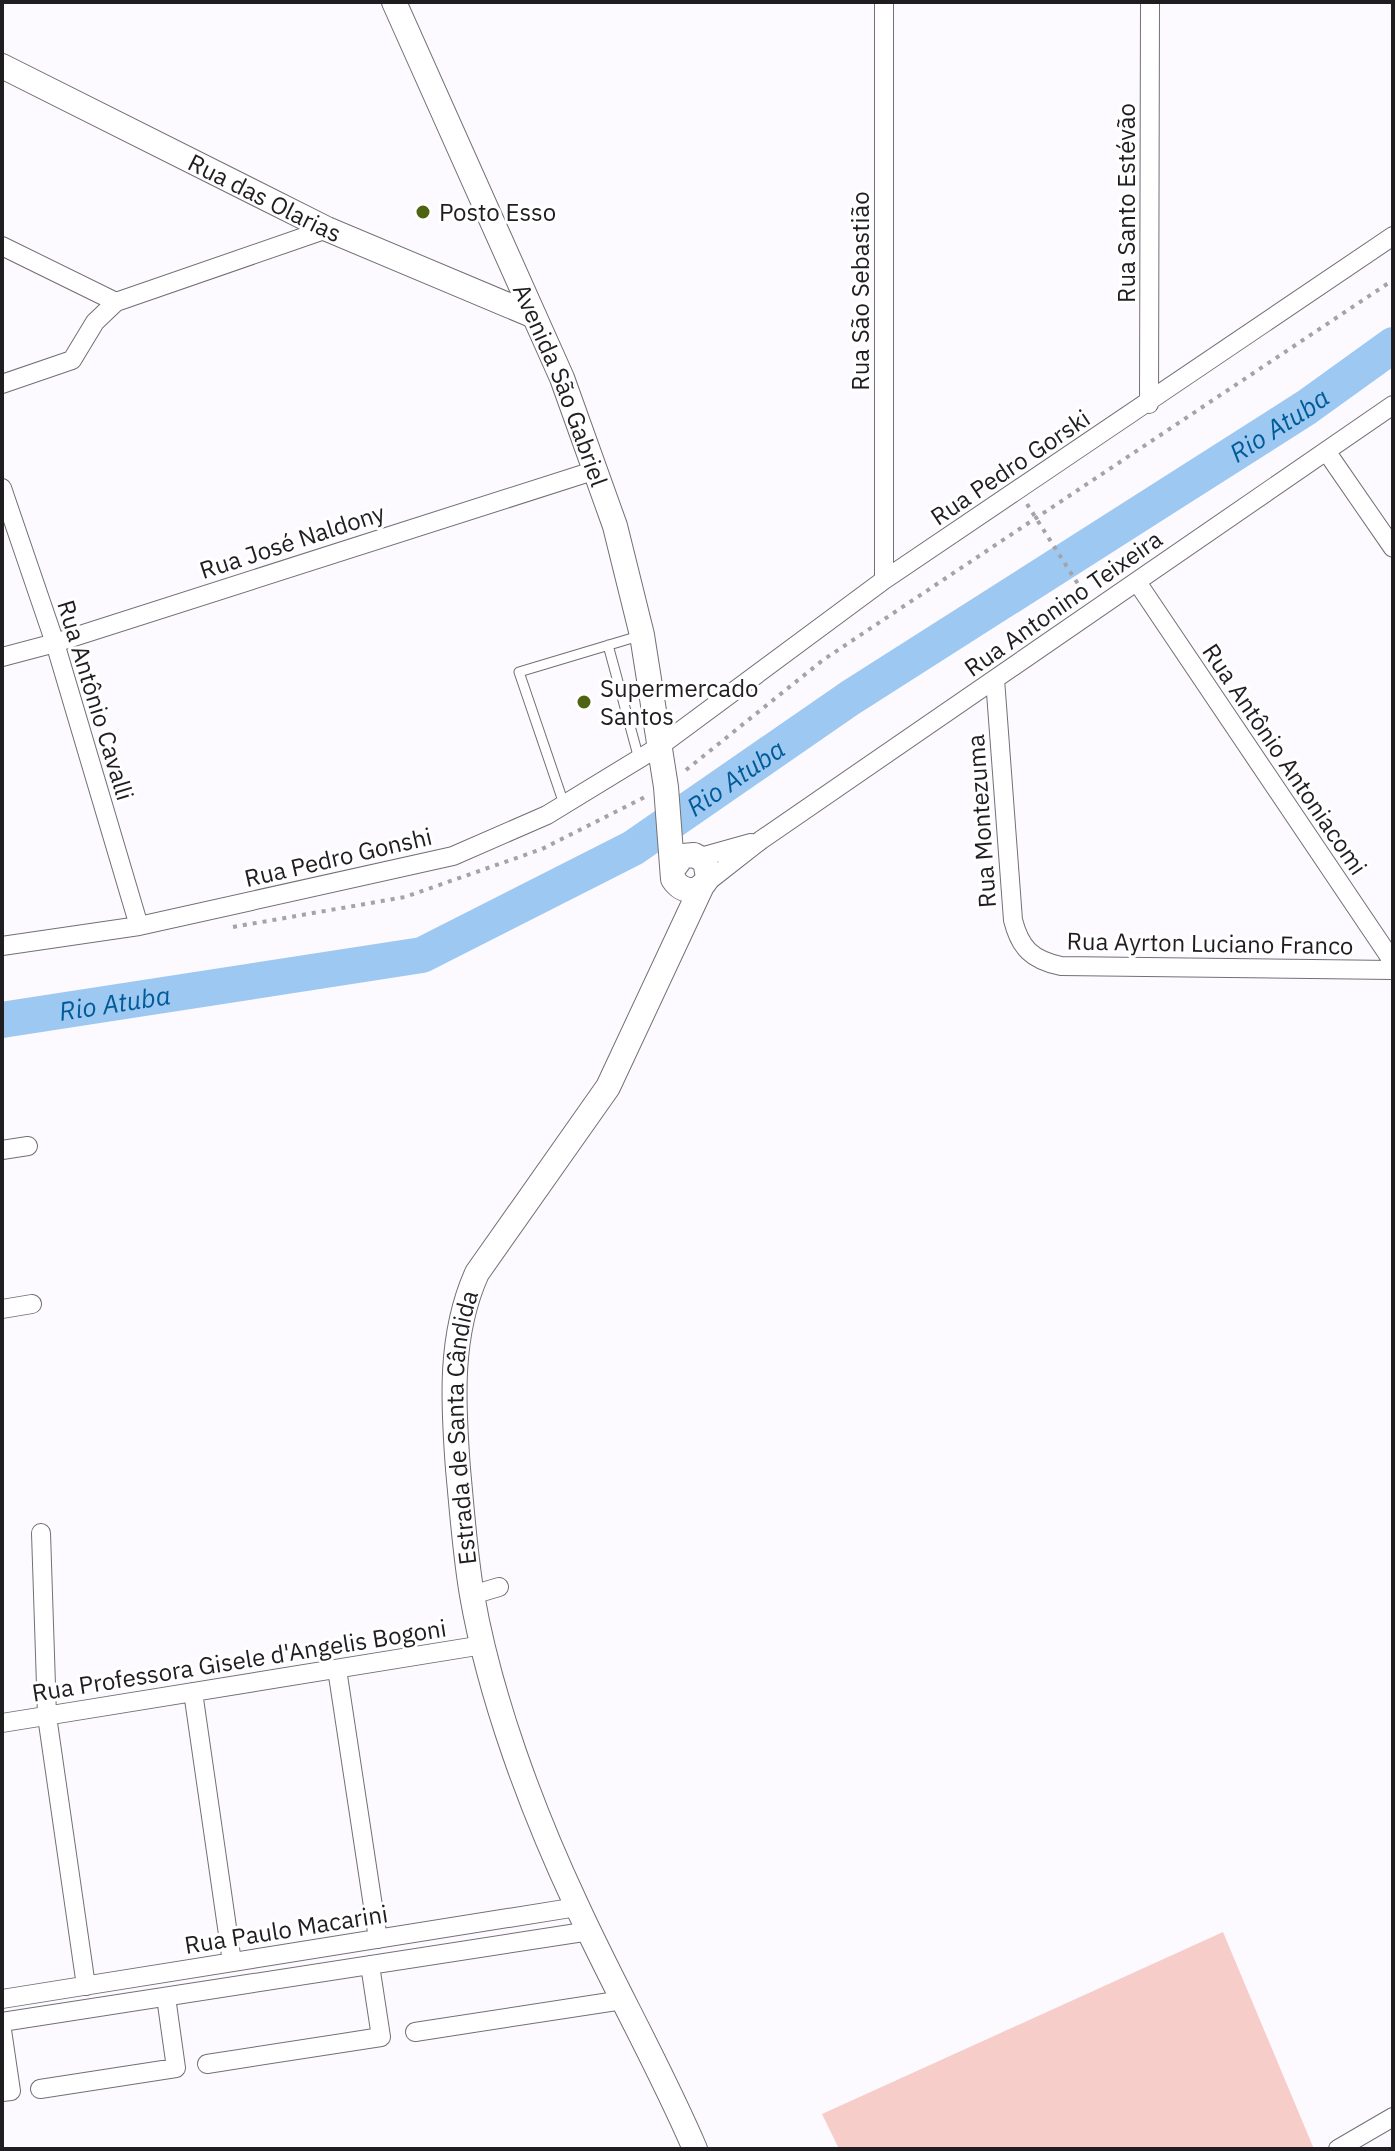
<svg xmlns="http://www.w3.org/2000/svg" width="1395" height="2151" font-family="'IBM Plex Sans',sans-serif">
  <style>
    .green { fill: #f7cdca }
    .lines { fill: none; stroke-linecap: round; stroke-linejoin: round }
    .river { stroke: #9dc8f1; stroke-width: 36 }
    .service-casing { stroke: #736f75; stroke-width: 11 }
    .minor-casing { stroke: #736f75; stroke-width: 20 }
    .secondary-casing { stroke: #736f75; stroke-width: 26 }
    .path { stroke: #a5a3a7; stroke-width: 4; stroke-dasharray: 4 6; stroke-linecap: butt }
    .service { stroke: #fff; stroke-width: 9 }
    .minor { stroke: #fff; stroke-width: 18 }
    .secondary { stroke: #fff; stroke-width: 24 }
    .poi-dot { fill: #4e6412; stroke: #fff; stroke-width: 3 }
    .labels { text-anchor: middle; dominant-baseline: central; stroke-width: 6; stroke-linejoin: round; paint-order: stroke }
    .street-label { font-size: 24px; fill: #1f1d20; stroke: #fff }
    .poi-label { font-size: 24px; fill: #1f1d20; stroke: #fff; text-anchor: start }
    .water-label { font-size: 26px; font-style: italic; fill: #005b98; stroke: #fff }
  </style>
  <rect width="100%" height="100%" fill="#fdfaff"/>
  <path class="green" d="M1223 1932 1314 2149H839L822 2114Z"/>
  <g class="lines">
    <path class="river" id="s1" d="M2 1020 422 955 633 848 850 698 1307 407 1393 345"/>
    <defs>
      <path id="service" d="M608 645 639 759
        M564 804 519 672 639 636"/>
      <path id="minor" d="M2 246 116 302
        M2 384 72 360 95 322 116 302 327 229
        M1149 404 1150 2
        M1326 451 1393 548
        M2 488 55 643 139 926
        M884 580V2
        M1137 582 1393 962
        M2 657 55 643 596 470
        M995 679 1013 920C1020 948 1032 960 1061 966L1393 970
        M701 857 751 843
        M706 883 761 840 1393 405
        M2 946 139 926 453 856 547 815 660 746 884 580 1393 236
        M2 1150 28 1146
        M2 1309 32 1304
        M41 1533 47 1716 86 1986
        M472 1595 499 1587
        M337 1669 378 1939
        M193 1692 232 1962
        M2 1723 483 1645
        M2 1999 577 1907
        M2 2022 590 1931
        M2 2030 11 2091 2 2092
        M415 2032 623 2000
        M207 2064 381 2037 370 1965
        M40 2089 176 2068 166 1997
        M1338 2149 1393 2117"/>
      <g id="secondary">
        <path id="s2" d="M394 2 562 378 615 526 642 635 666 787 673 879C683 894 700 894 708 877L705 861 694 855 683 856 673 869"/>
        <path id="s3" d="M2 66 327 229 534 316"/>
        <path id="s4" d="M695 2149C659 2065 614 1987 576 1904 532 1810 490 1698 472 1595 465 1554 462 1511 458 1469 453 1403 449 1335 477 1273L608 1087 701 888"/>
      </g>
    </defs>
    <use href="#service" class="service-casing"/>
    <use href="#minor" class="minor-casing"/>
    <use href="#secondary" class="secondary-casing"/>
    <path class="path" d="M1027 504 1085 595
      M686 770 823 660 1393 280
      M233 927 405 897 542 849 645 797"/>
    <use href="#service" class="service"/>
    <use href="#minor" class="minor"/>
    <use href="#secondary" class="secondary"/>
  </g>
  <g class="poi-dot">
    <circle cx="423" cy="212" r="8"/>
    <circle cx="584" cy="702" r="8"/>
  </g>
  <g class="labels">
    <g class="street-label">
      <text stroke="none"><textPath href="#s3" startOffset="294">Rua das Olarias</textPath></text>
      <text transform="translate(1126 203) rotate(-90)">Rua Santo Estévão</text>
      <text transform="translate(860 291) rotate(-90)">Rua São Sebastião</text>
      <text stroke="none"><textPath href="#s2" startOffset="418">Avenida São Gabriel</textPath></text>
      <text transform="translate(1010 467) rotate(-34)">Rua Pedro Gorski</text>
      <text transform="translate(292 541) rotate(-18)">Rua José Naldony</text>
      <text transform="translate(1063 603) rotate(-35)">Rua Antonino Teixeira</text>
      <text transform="translate(96 700) rotate(73)">Rua Antônio Cavalli</text>
      <text transform="translate(1285 759) rotate(56)">Rua Antônio Antoniacomi</text>
      <text transform="translate(981 821) rotate(-94)">Rua Montezuma</text>
      <text transform="translate(338 857) rotate(-13)">Rua Pedro Gonshi</text>
      <text transform="translate(1210 943) rotate(1)">Rua Ayrton Luciano Franco</text>
      <text stroke="none"><textPath href="#s4" startOffset="768">Estrada de Santa Cândida</textPath></text>
      <text transform="translate(239 1660) rotate(-9)">Rua Professora Gisele d'Angelis Bogoni</text>
      <text transform="translate(286 1929) rotate(-9)">Rua Paulo Macarini</text>
    </g>
    <g class="poi-label">
      <text x="439" y="212">Posto Esso</text>
      <text x="600" y="688">Supermercado<tspan x="600" dy="28">Santos</tspan></text>
    </g>
    <g class="water-label">
      <text stroke="none"><textPath href="#s1" startOffset="1434">Rio Atuba</textPath></text>
      <text stroke="none"><textPath href="#s1" startOffset="786">Rio Atuba</textPath></text>
      <text stroke="none"><textPath href="#s1" startOffset="114">Rio Atuba</textPath></text>
    </g>
  </g>
  <rect width="1395" height="2151" fill="none" stroke="#1f1d20" stroke-width="8"/>
</svg>
